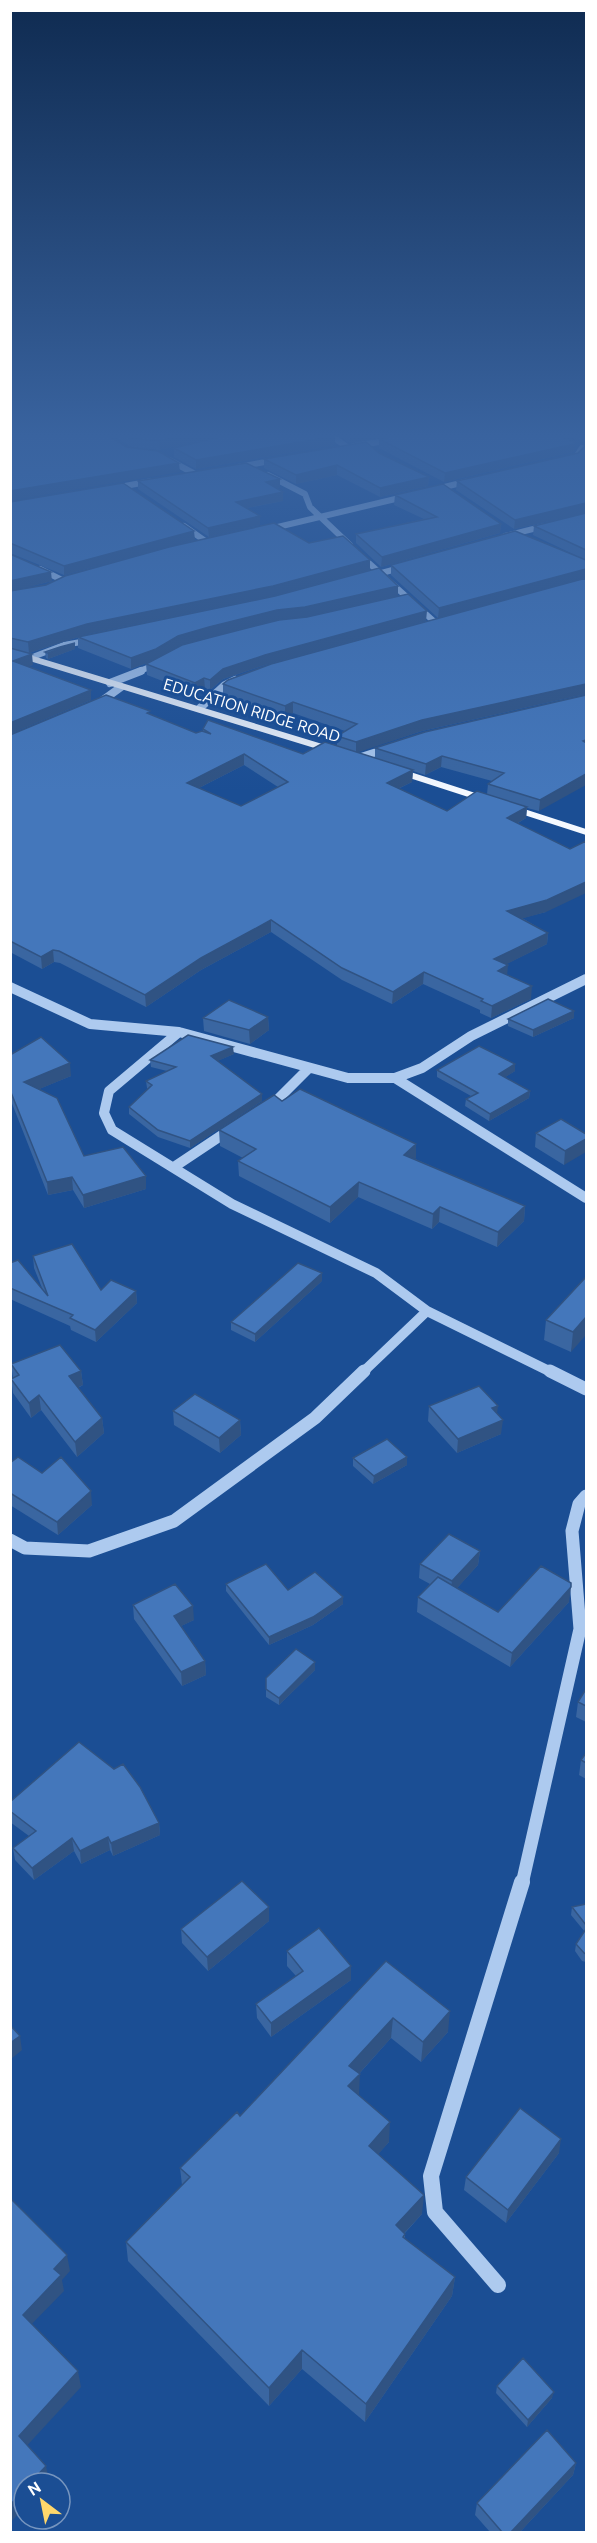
<svg xmlns="http://www.w3.org/2000/svg" width="597" height="2543" font-family="Ubuntu,sans-serif">
  <style>
    .lines { fill: none; stroke-linecap: round; stroke-linejoin: round }
    .minor-far4 { stroke: #adcaef; stroke-width: 6 }
    .minor-far3 { stroke: #adcaef; stroke-width: 8 }
    .minor-far2 { stroke: #adcaef; stroke-width: 10 }
    .minor-far1 { stroke: #adcaef; stroke-width: 13 }
    .minor { stroke: #adcaef; stroke-width: 16 }
    .major { fill: #f5f9ff; fill-rule: evenodd }
    .wall { fill: #3a66a1; fill-rule: evenodd }
    .shaded-wall { fill: #305383 }
    .building { fill: #47b; stroke: #305383; stroke-width: 1.5; fill-rule: evenodd }
    .labels { text-anchor: middle; dominant-baseline: central; stroke-width: 6; stroke-linejoin: round; paint-order: stroke }
    .far-street-label { font-size: 16px; fill: #fff; stroke: #1b4e94 }
  </style>
  <rect width="100%" height="100%" fill="#1b4e94"/>
  <g class="lines">
    <path class="minor-far4" d="M330 435 347 447
      M354 446 391 440
      M566 459 576 457 582 448
      M169 460 195 474
      M238 467 276 460
      M268 475 305 494 310 507 350 545
      M114 488 152 481
      M432 490 469 481
      M184 526 208 543
      M265 530 408 496
      M505 536 545 526
      M361 556 438 625
      M40 569 64 581
      M370 576 404 567
      M30 658 64 645 92 640
      M137 672 160 663"/>
    <path class="minor-far3" d="M110 683 141 671
      M99 703 121 687
      M200 708 225 685 235 680
      M358 758 389 748"/>
    <path class="minor-far2" d="M10 987 90 1024 179 1032 348 1078H395L422 1068 471 1036 586 979
      M179 1032 109 1091 104 1113 112 1130 232 1204 376 1273 427 1311 553 1373
      M395 1078 586 1198
      M267 1106 277 1100 308 1069
      M174 1167 231 1129
      M362 1373 427 1311"/>
    <path class="minor-far1" d="M550 1371 586 1389
      M10 1540 25 1548 89 1551 174 1521 315 1418 364 1371
      M522 1884 580 1629 572 1531 579 1504 586 1496"/>
    <path class="minor" d="M498 2285 435 2212 431 2176 522 1882"/>
    <path class="major" d="M10 649 342 750 343 752 334 754 10 655Z
      M395 767 586 829V835L391 772V768Z"/>
  </g>
  <path class="wall" d="M112 435H220L160 450 131 447Z
    M338 435H396L350 443Z
    M561 435H586V442Z
    M335 436V445L196 469 174 457V448Z
    M379 439 574 450 573 452 444 482 379 448Z
    M586 445V513L514 529 456 490 457 481 578 453Z
    M379 453 429 477 428 486 380 497 337 475 296 484 264 468V459Z
    M138 481 280 488H277L283 501 247 508 260 525 209 537 138 489Z
    M395 495 501 524 500 533 381 567 356 543V534L424 519 394 505Z
    M10 502 195 540 64 575 10 553Z
    M586 513V694L422 731 356 752 375 758V748L586 695 539 811 527 808 526 818 518 823 546 912 522 918 548 933 547 944 506 964 507 975 531 999 491 1018 480 1013V1010L423 984 392 1004 342 980 271 932 201 970 146 1007 60 963 54 962 42 969 10 952V735L150 714 196 733 203 731V729L303 754 337 746V736L345 731 293 713 285 717 223 695V684L586 578H585L438 618 391 575V565L575 555 533 535 534 526ZM244 765 278 787 241 806 199 788ZM441 767 492 781 488 784 487 794 447 811 398 789 412 782 413 771 425 775Z
    M309 543 370 570 273 596 88 634 29 653 14 649 33 665 28 666 91 700 10 734V554L52 581 15 590Z
    M398 596 305 617 277 620 210 637 178 646 165 654 426 621 265 665 223 679 210 690 205 688 196 694 147 675 146 664 152 661 131 669 78 648V637Z
    M75 649 48 659 46 658 45 652Z
    M268 1017 269 1030 250 1044 204 1031 203 1018Z
    M574 1018 533 1037 508 1026V1019Z
    M234 1054 217 1061 262 1101 190 1148 158 1137 129 1114V1107L148 1089 147 1088 146 1081 167 1071 151 1067 150 1060Z
    M10 1055 71 1076 39 1089 84 1156 146 1189 84 1208 73 1190 48 1195 11 1101H10Z
    M515 1064V1071L505 1077 530 1091 529 1098 489 1121 465 1106 466 1099 471 1096 437 1077V1070Z
    M282 1101 415 1159 525 1206 524 1221 497 1247 439 1222 432 1229 358 1197 330 1223 239 1176 238 1161 243 1158 220 1146 219 1130Z
    M536 1133 586 1134 564 1165 535 1147Z
    M33 1256 101 1290 136 1291 137 1303 96 1342 71 1330 70 1326 10 1299V1263L42 1288 34 1268Z
    M586 1277 571 1352 544 1340 546 1320Z
    M322 1281 255 1342 231 1330V1322Z
    M11 1364 81 1371 83 1385 78 1388 102 1418 104 1433 77 1457 41 1410 31 1418 13 1393 11 1379 13 1378Z
    M429 1406 497 1414 501 1434 457 1453 428 1421Z
    M173 1411 240 1420 241 1435 220 1453 174 1425Z
    M353 1458 407 1465 373 1484 353 1466Z
    M10 1463 92 1505 58 1535 10 1505Z
    M480 1551 478 1565 457 1588 498 1612 569 1602 510 1667 417 1612 418 1597 430 1584 419 1578 420 1564Z
    M226 1584 288 1590 343 1604 313 1625 269 1645 226 1591Z
    M133 1605 194 1620 181 1626 205 1661 206 1675 182 1686 134 1619Z
    M315 1662V1670L279 1705 266 1697V1678Z
    M586 1689V1722L576 1717 578 1702Z
    M586 1753V1779L579 1775 581 1760Z
    M10 1802 159 1823 160 1835 113 1856 110 1850 81 1864 74 1851 34 1880 15 1860 13 1848 29 1836 10 1822Z
    M586 1904V1962L582 1961 575 1951 576 1944 585 1932 571 1915 572 1907Z
    M269 1907V1921L208 1971 182 1943 181 1929Z
    M287 1951 351 1966V1980L271 2037 257 2018 256 2004 296 1976 287 1966Z
    M386 1961 448 2032 421 2062 391 2038 359 2074 358 2095 389 2142 378 2154 422 2214 405 2233V2239L455 2277 452 2296 365 2422 302 2369 269 2406 128 2261 126 2242 182 2185 180 2168 240 2116Z
    M559 2153 506 2223 464 2190 466 2177Z
    M497 2386 552 2398 527 2427 496 2393Z
    M576 2463 573 2475 520 2532H490L475 2515 477 2503Z"/>
  <path class="shaded-wall" d="M184 435H220L160 450 159 441Z
    M350 435H396L350 443Z
    M335 436V445L196 469V460Z
    M575 442 574 450 573 452 444 482 445 473Z
    M179 463 180 472 10 501V491Z
    M337 465V475L296 484V475Z
    M429 477 428 486 380 497V488Z
    M280 479V488L266 491V482Z
    M283 492V501L236 510V502Z
    M586 503V513L514 529 515 520Z
    M260 516V525L209 537 208 528Z
    M501 524 500 533 381 567 382 557Z
    M194 531 195 540 64 575V566Z
    M370 560V570L273 596 88 634 29 653 28 642 87 624Z
    M586 568 585 578 438 618 439 608Z
    M51 572 52 581 10 592V581Z
    M398 586V596L305 617 277 620 210 637 178 646 157 659 131 669V658L178 636 209 627 277 610Z
    M427 611 426 621 265 665 223 679 210 690V680L223 669 265 655Z
    M75 643V649L48 659V653Z
    M32 654 33 665 14 671 13 661Z
    M204 678 205 688 196 694 195 683Z
    M586 684V694L422 731 356 753V742L422 720Z
    M91 690V700L10 734V723Z
    M293 702V713L285 717V706Z
    M244 754V765L187 794V783Z
    M442 756 441 767 425 775 426 764Z
    M413 770 412 782 387 794V783Z
    M586 774V785L539 811 540 800Z
    M527 807 526 818 506 830 507 818Z
    M586 882V893L546 912 506 923 507 911Z
    M271 920V932L201 970 146 1007 145 995 201 958Z
    M548 933 547 944 493 971 494 959Z
    M53 950 54 962 42 969 41 957Z
    M508 965 507 977 498 971Z
    M424 972 423 984 392 1004 393 992Z
    M532 986 531 999 491 1018 492 1006Z
    M574 1011V1018L533 1037V1030Z
    M268 1017 269 1030 250 1044 249 1030Z
    M233 1047 234 1054 211 1064V1056Z
    M70 1063 71 1076 25 1095 24 1082Z
    M515 1064V1071L499 1081V1074Z
    M530 1091 529 1098 489 1121 490 1114Z
    M262 1094V1101L190 1148V1141Z
    M586 1139V1152L564 1165 565 1151Z
    M416 1144V1159L404 1155Z
    M146 1176V1189L84 1208 83 1195Z
    M72 1177 73 1190 48 1195 47 1182Z
    M359 1182 358 1197 330 1223V1207Z
    M525 1206 524 1221 497 1247 498 1232Z
    M440 1207 439 1222 432 1229 433 1214Z
    M322 1273V1281L255 1342V1334Z
    M136 1291 137 1303 96 1342 95 1330Z
    M586 1317V1335L571 1352 573 1332Z
    M81 1371 83 1385 70 1391 69 1376Z
    M39 1395 41 1410 31 1418 29 1403Z
    M498 1406 496 1421 492 1408Z
    M102 1418 104 1433 77 1457 75 1442Z
    M240 1420 241 1435 220 1453 219 1438Z
    M503 1420 501 1434 457 1453 458 1439Z
    M407 1457V1465L373 1484 374 1476Z
    M91 1491 92 1505 58 1535 57 1522Z
    M480 1551 478 1565 450 1596 452 1581Z
    M571 1587 569 1602 510 1667 512 1653Z
    M343 1597V1604L313 1625 269 1645V1637Z
    M193 1606 194 1620 175 1629 174 1616Z
    M205 1661 206 1675 182 1686 181 1672Z
    M315 1662V1670L279 1705V1698Z
    M159 1823 160 1835 113 1856 111 1843Z
    M108 1837 110 1850 81 1864 80 1851Z
    M72 1838 74 1851 34 1880 32 1868Z
    M269 1907V1921L208 1971 207 1957Z
    M351 1966V1980L271 2037V2023Z
    M450 2011 448 2032 421 2062 423 2042Z
    M393 2018 391 2038 348 2086 349 2066Z
    M20 2036 22 2050 10 2060V2043Z
    M360 2074 359 2094 348 2106V2086Z
    M390 2122 389 2142 368 2166 369 2146Z
    M561 2139 559 2153 506 2223 508 2210Z
    M424 2195 422 2214 394 2244 396 2225Z
    M67 2255 70 2271 62 2280 64 2291 26 2330 23 2315 54 2269Z
    M455 2277 452 2296 365 2422 366 2404Z
    M302 2350V2369L269 2406V2388Z
    M78 2371 81 2387 22 2451 19 2436Z
    M554 2392 552 2398 527 2427 528 2420Z
    M576 2463 573 2475 520 2532H511Z
    M46 2466 49 2481 47 2483H30Z
    M24 2490V2508L10 2523V2505Z"/>
  <path class="building" d="M10 435H107L126 447 158 451 179 463 10 491Z
    M125 435H184L159 441 130 438Z
    M228 435H333L335 436 196 460 174 448Z
    M406 435H556L575 442 574 444 445 473 379 439Z
    M366 442 379 453 429 477 380 488 337 465 296 475 264 459Z
    M586 445V503L515 520 457 481 578 453Z
    M246 463 280 479 266 482 283 492 236 502 260 516 208 528 138 481Z
    M123 483 194 531 64 566 10 543V502Z
    M443 484 501 524 382 557 356 534 437 517 395 495Z
    M586 513V550L534 526Z
    M274 523 309 543 343 536 370 560 273 586 87 624 28 642 10 638V591L46 585 65 576 169 547Z
    M515 531 586 560V569L439 608 391 565Z
    M10 554 51 572 10 581Z
    M379 568 398 586 305 607 277 610 209 627 178 636 156 649 131 658 78 637 275 596Z
    M586 578V684L422 720 356 742 337 736 357 724 293 702 285 706 223 684 228 680 271 664Z
    M408 594 427 611 265 655 223 669 210 680 204 678 195 683 146 664 182 645 212 637 279 620 307 617Z
    M75 643 48 653 45 652 60 647Z
    M10 648 32 654 13 661 91 690 10 723Z
    M106 695 150 711 147 713 196 733 202 731 211 734 203 729 208 720 303 754 325 742 413 770 387 783 447 811 477 791 527 807 507 818 570 849 586 841V882L547 900 507 911 548 933 494 959 508 965 498 971 532 986 492 1006 481 1001 483 999 424 972 393 992 342 968 271 920 201 958 145 995 59 951 53 950 41 957 10 941V735ZM244 754 288 782 241 806 187 783Z
    M586 695V740L583 741 586 743V774L540 800 488 784 504 773 442 756 426 764 375 748 425 732Z
    M548 999 574 1011 533 1030 508 1019Z
    M229 1000 268 1017 249 1030 203 1018Z
    M188 1035 233 1047 211 1056 262 1094 190 1141 158 1130 129 1107 152 1085 146 1081 176 1067 150 1060Z
    M41 1037 70 1063 24 1082 57 1098 84 1156 123 1147 146 1176 83 1195 72 1177 47 1182 10 1090V1055Z
    M479 1046 515 1064 499 1074 530 1091 490 1114 466 1099 478 1093 437 1070Z
    M300 1089 416 1144 404 1155 525 1206 498 1232 440 1207 433 1214 359 1182 330 1207 238 1161 256 1149 219 1130 274 1095 282 1101Z
    M561 1119 586 1134V1139L565 1151 536 1133Z
    M72 1244 101 1290 111 1280 136 1291 95 1330 70 1318 73 1315 10 1288V1263L18 1260 48 1296 33 1256Z
    M298 1263 322 1273 255 1334 231 1322Z
    M586 1277V1317L573 1332 546 1320Z
    M60 1345 81 1371 69 1376 102 1418 75 1442 39 1395 29 1403 11 1379 19 1375 11 1364Z
    M479 1386 498 1406 492 1408 503 1420 458 1439 429 1406Z
    M195 1394 240 1420 219 1438 173 1411Z
    M387 1439 407 1457 374 1476 353 1458Z
    M18 1457 42 1473 61 1457 91 1491 57 1522 10 1493V1463Z
    M449 1534 480 1551 452 1581 420 1564Z
    M266 1564 288 1590 315 1572 343 1597 313 1617 269 1637 226 1584Z
    M541 1566 571 1583V1587L512 1653 418 1597 438 1577 498 1612Z
    M175 1584 193 1606 174 1616 205 1661 181 1672 133 1605Z
    M296 1649 315 1662 279 1698 266 1689V1678Z
    M586 1689V1706L578 1702Z
    M79 1742 114 1769 123 1764 140 1787 159 1823 111 1843 108 1837 80 1851 72 1838 32 1868 13 1848 36 1831 10 1811V1802Z
    M586 1753V1763L581 1760Z
    M242 1881 269 1907 207 1957 181 1929Z
    M586 1904V1925L572 1907Z
    M319 1928 351 1966 271 2023 256 2004 303 1971 287 1951Z
    M586 1929V1954L584 1953 576 1944Z
    M386 1961 450 2011 423 2042 393 2018 349 2066 360 2074 348 2086 390 2122 369 2146 424 2195 396 2225 405 2234 403 2237 455 2277 366 2404 302 2350 269 2388 126 2242 190 2177 180 2168 237 2112 240 2116Z
    M10 2025 20 2036 10 2043Z
    M520 2108 561 2139 508 2210 466 2177Z
    M10 2198 67 2255 54 2269 61 2275 23 2315 78 2371 19 2436 46 2466 30 2483H24V2490L10 2505Z
    M523 2358 554 2392 528 2420 497 2386Z
    M547 2430 576 2463 511 2532H502L477 2503Z"/>
  <linearGradient id="sky" x2="0" y2="1"><stop stop-color="#0f2b51"/><stop offset="0.55" stop-color="#39639f"/><stop offset="1" stop-color="#39639f" stop-opacity="0"/></linearGradient>
  <rect width="597" height="791" fill="url(#sky)"/>
  <g class="labels">
    <g class="far-street-label">
      <text transform="translate(252 710) rotate(17)">EDUCATION RIDGE ROAD</text>
    </g>
  </g>
  <rect width="597" height="2543" fill="none" stroke="#ffffff" stroke-width="24"/>
  <g transform="translate(42 2501) rotate(328)"><circle r="28" fill="#1b4e94" stroke="#7695bf" stroke-width="1.5"/>
  <path d="M0-4.5L10 22L0 15L-10 22Z" fill="#ffd76b"/>
  <text y="-9" font-size="16" font-weight="bold" text-anchor="middle" fill="#ffffff">N</text>
  </g>
</svg>
